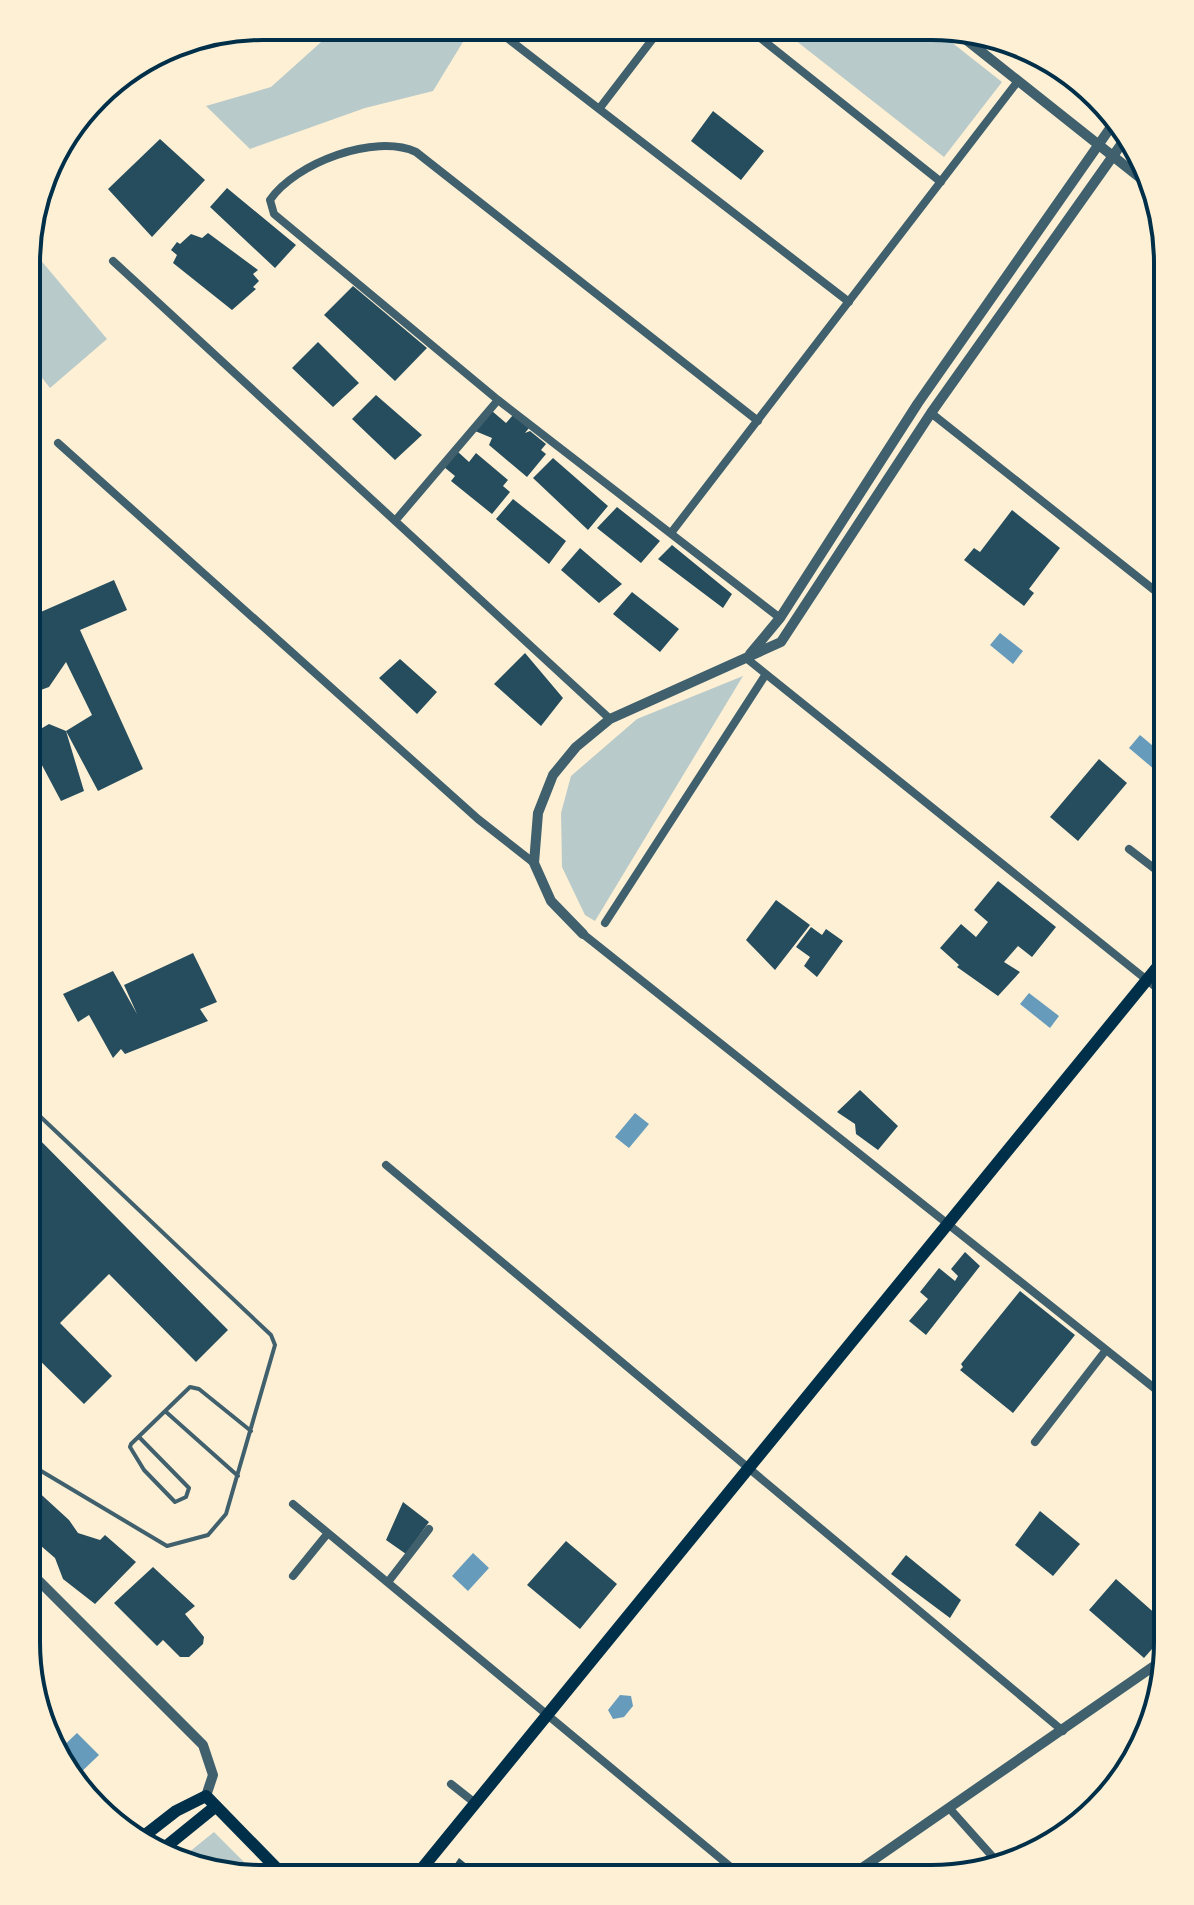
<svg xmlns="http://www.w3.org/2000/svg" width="1194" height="1905" font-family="'Noto Sans',sans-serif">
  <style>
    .green { fill: #b9caca }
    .water { fill: #669bbc }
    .building { fill: #264d5e }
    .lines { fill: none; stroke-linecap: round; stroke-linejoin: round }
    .service { stroke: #3f606c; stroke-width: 4 }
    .minor { stroke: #3f606c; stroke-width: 8 }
    .tertiary { stroke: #3f606c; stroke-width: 10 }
    .secondary { stroke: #003049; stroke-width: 12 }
    .rim { fill: none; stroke: #003049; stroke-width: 4 }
  </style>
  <rect width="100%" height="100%" fill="#fdf0d5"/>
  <path class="green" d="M339 26 455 27 466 37 433 91 365 108 250 149 206 106 271 87Z
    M781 29 936 30 1002 82 944 157Z
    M28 245 107 339 50 388 28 360Z
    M743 676 595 921 585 915 562 867 561 813 571 776 637 719Z
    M214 1832 259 1877H231L183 1857Z"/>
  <path class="water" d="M1000 633 1023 651 1013 664 990 645Z
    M1140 735 1166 757 1155 770 1129 748Z
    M1029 993 1059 1016 1050 1028 1020 1004Z
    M635 1113 649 1124 629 1148 615 1137Z
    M473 1553 489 1568 468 1591 452 1576Z
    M620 1695 631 1696 633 1706 624 1717 613 1719 608 1710Z
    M77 1733 99 1755 77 1776 58 1751Z"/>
  <path class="building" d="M713 111 764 151 741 180 691 141Z
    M160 139 205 180 152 237 108 189Z
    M227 188 296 245 275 268 210 207Z
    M208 233 258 270 253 274 259 281 253 287 256 289 232 310 173 263 177 255 171 250 177 242 180 244 191 234 202 238Z
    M353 286 427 348 395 381 324 315Z
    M318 342 359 383 333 407 292 368Z
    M376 395 422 435 395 460 352 419Z
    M492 411 506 423 513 415 529 428 525 433 530 431 546 444 541 450 546 454 527 477 489 445 492 438 475 431Z
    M457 451 469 462 476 453 508 480 503 486 510 492 492 514 451 481 455 476 444 467Z
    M553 458 608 506 588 530 533 478Z
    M513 499 566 541 549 564 496 519Z
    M617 507 660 541 641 563 597 528Z
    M1012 510 1060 548 1029 589 1034 593 1024 606 964 560 974 548 980 552Z
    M672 545 732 594 723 608 658 559Z
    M580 548 622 584 599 603 561 570Z
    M114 580 127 610 80 630 143 769 98 791 66 731 92 715 66 662 49 687 27 695V618Z
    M632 592 679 629 660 652 613 614Z
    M525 653 563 698 541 726 494 684Z
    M400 659 437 692 417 714 379 678Z
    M49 724 66 731 84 791 61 801 27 737Z
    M1099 759 1127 783 1078 841 1050 817Z
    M998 881 1056 927 1032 957 1018 946 1004 962 1020 972 998 996 957 967 959 965 940 948 961 924 976 937 988 922 974 910Z
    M776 900 810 925 775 970 746 940Z
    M811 927 822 935 826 929 843 941 817 977 804 966 810 957 796 947Z
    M193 953 217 1002 200 1009 208 1021 125 1054 121 1049 113 1058 89 1015 78 1022 63 994 113 971 137 1014 124 985Z
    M860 1090 898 1126 878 1150 856 1134 855 1124 837 1112Z
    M27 1127 228 1330 196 1362 109 1274 60 1323 112 1376 84 1404 26 1347Z
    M965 1252 980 1266 926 1335 909 1321 928 1299 920 1292 939 1268 955 1281 958 1276 951 1269Z
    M1020 1291 1075 1335 1013 1413 960 1370 963 1367 961 1364Z
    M33 1487 69 1520 78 1533 100 1540 105 1535 136 1562 95 1604 63 1579 55 1558 26 1533V1494Z
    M403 1502 429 1522 406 1554 386 1540Z
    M1040 1511 1080 1544 1053 1576 1015 1545Z
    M566 1541 617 1584 580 1629 527 1585Z
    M906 1555 961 1600 950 1618 891 1574Z
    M153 1567 195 1606 185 1614 204 1637 203 1644 189 1657H180L163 1640 157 1646 114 1603Z
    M1116 1579 1167 1624V1632L1144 1658 1089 1610Z
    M459 1858 484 1878H445Z"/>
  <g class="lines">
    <path class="service" d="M165 1411 238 1476
      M139 1437 189 1488 186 1497 175 1502 144 1470 130 1447 131 1444 190 1387 199 1389 251 1431
      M26 1462 167 1546 208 1535 226 1514 275 1345 271 1335 27 1104"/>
    <path class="minor" d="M493 27 849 302
      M749 29 941 182
      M599 109 661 28
      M113 261 610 719
      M931 413 1168 601
      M758 421 416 152C375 133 295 163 270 200L274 214 498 400 780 618
      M58 443 478 819 534 863
      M395 521 498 400
      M671 533 1018 81
      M746 658 1168 997
      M1129 849 1168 879
      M605 923 766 674
      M583 934 1168 1399
      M386 1165 1063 1731
      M1035 1442 1106 1350
      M293 1504 744 1878
      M293 1576 328 1533
      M388 1582 429 1529
      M451 1784 475 1803
      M950 1809 1000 1865"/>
    <path class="tertiary" d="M954 30 1153 188
      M750 654 780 618 918 403 1113 124
      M583 934 551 901 534 863 538 813 553 775 576 747 610 719 781 642 931 413 1125 139
      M26 1568 203 1745 213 1775 206 1796
      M846 1879 1167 1657"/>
    <path class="secondary" d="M140 1839 176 1811 206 1796 285 1877
      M163 1849 216 1806
      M415 1877 1168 954"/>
  </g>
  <path d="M0 0H1194V1905H0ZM263 40H931A223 223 0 0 1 1154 263V1642A223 223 0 0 1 931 1865H263A223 223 0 0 1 40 1642V263A223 223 0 0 1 263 40Z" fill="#fdf0d5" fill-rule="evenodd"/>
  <path class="rim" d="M263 40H931A223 223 0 0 1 1154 263V1642A223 223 0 0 1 931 1865H263A223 223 0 0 1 40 1642V263A223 223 0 0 1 263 40Z"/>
</svg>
